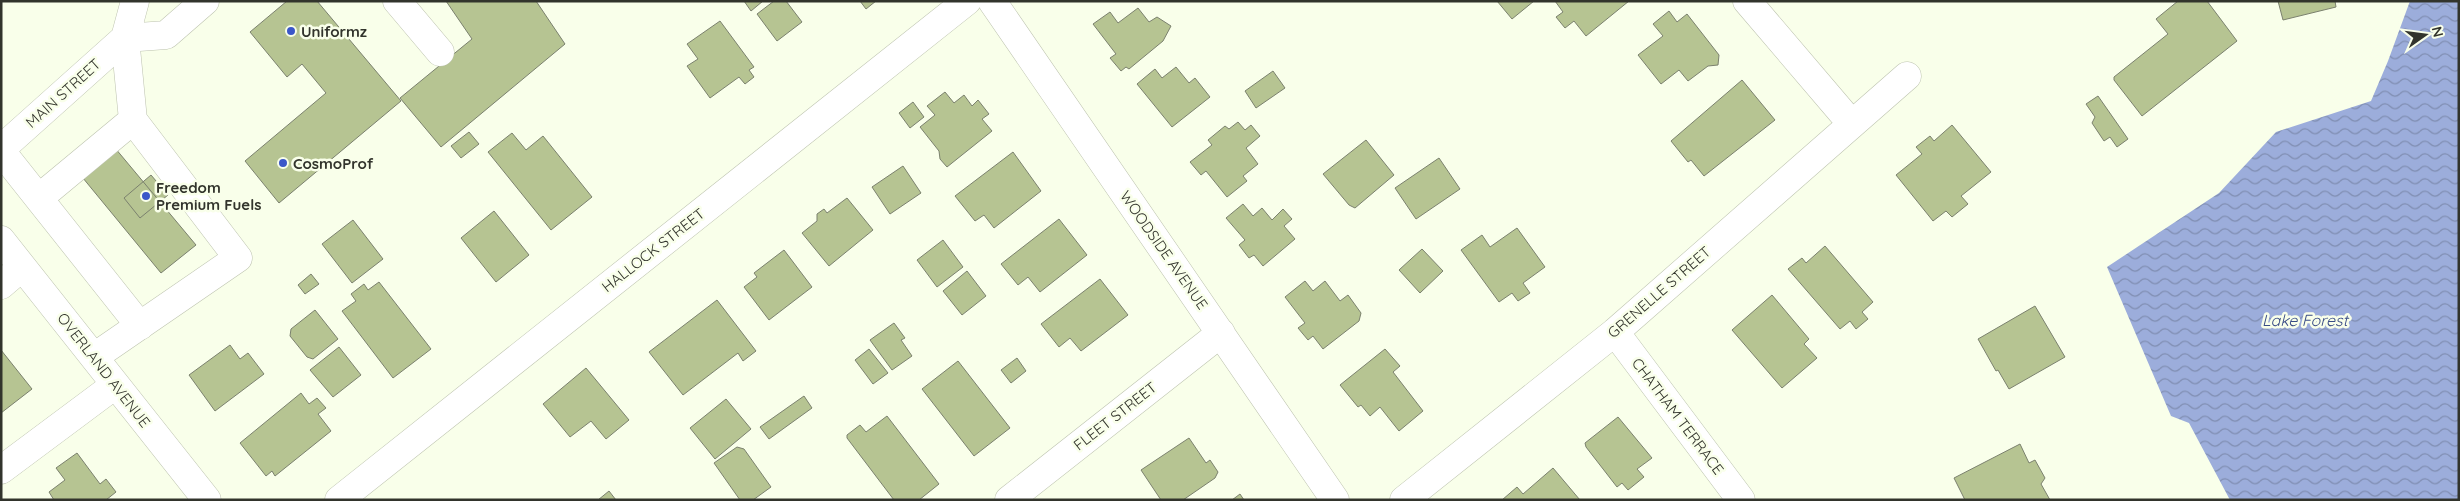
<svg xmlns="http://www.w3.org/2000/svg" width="2460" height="501" font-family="Quicksand,sans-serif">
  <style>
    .water { fill: url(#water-waves) }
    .building { fill: #b6c492; stroke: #7b816e }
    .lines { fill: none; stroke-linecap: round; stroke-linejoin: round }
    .minor-casing { stroke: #bdc3af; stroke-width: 29 }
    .major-casing { stroke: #bdc3af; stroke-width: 29 }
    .minor { stroke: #fff; stroke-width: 28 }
    .major { stroke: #fff; stroke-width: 28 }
    .poi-dot { fill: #3b57c9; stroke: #f9ffea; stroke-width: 2 }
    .labels { text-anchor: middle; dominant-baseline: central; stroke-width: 5; stroke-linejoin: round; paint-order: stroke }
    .poi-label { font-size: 15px; font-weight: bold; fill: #32342c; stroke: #f9ffea; text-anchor: start }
    .street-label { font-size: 15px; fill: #32342c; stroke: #f9ffea }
    .water-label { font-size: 16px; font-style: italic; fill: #394c86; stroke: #f9ffea }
  </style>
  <defs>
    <pattern id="water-waves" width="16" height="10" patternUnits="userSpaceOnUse" patternTransform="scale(1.25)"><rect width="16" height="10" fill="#9caddb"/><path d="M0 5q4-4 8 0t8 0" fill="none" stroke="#808eb2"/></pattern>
  </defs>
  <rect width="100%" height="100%" fill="#f9ffea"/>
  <path class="water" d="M2410 1H2459V500H2230L2189 423 2171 416 2107 267 2219 193 2276 132 2371 101 2388 61Z"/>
  <path class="building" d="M287 1H317L401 101 279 203 245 161 326 93 302 64 287 77 250 32Z
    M446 1H536L565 44 441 147 400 98 472 39Z
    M744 1H763L751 11Z
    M774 1H786L802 22 777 41 757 14Z
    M860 1H876L866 9Z
    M1497 1H1534L1512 19Z
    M1555 1H1629L1586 36 1574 21 1565 28 1556 17 1563 12Z
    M2178 1H2207L2237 41 2142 116 2114 80V77L2168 34 2156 19Z
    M2278 1H2335L2336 7 2283 20Z
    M1138 8 1149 22 1157 17 1171 26 1163 41 1129 69 1126 67 1121 71 1110 58 1116 54 1093 24 1110 12 1118 23Z
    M1669 11 1677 22 1687 14 1719 55 1718 65 1708 66 1688 81 1679 70 1661 84 1638 55 1663 36 1653 24Z
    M720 21 754 67 749 70 754 77 745 84 739 77 710 98 687 66 698 59 687 44Z
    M1176 67 1189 83 1195 78 1210 97 1172 127 1137 84 1155 69 1162 78Z
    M1273 71 1285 88 1256 108 1245 91Z
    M1742 80 1775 120 1704 176 1691 160 1688 162 1671 141Z
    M945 92 954 103 964 95 972 106 978 100 989 114 982 119 992 131 947 167 940 159 939 151 920 127 935 115 927 106Z
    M2098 96 2128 139 2117 147 2110 137 2104 141 2092 123 2095 117 2086 104Z
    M913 102 924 117 910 128 899 113Z
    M1238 122 1245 130 1251 125 1260 136 1246 148 1258 164 1243 176 1247 181 1227 197 1206 171 1201 175 1190 162 1212 145 1208 140 1225 126 1229 129Z
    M1952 125 1991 172 1961 196 1968 204 1952 217 1946 211 1933 221 1896 175 1922 154 1916 147 1930 136 1934 141Z
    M469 132 479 144 461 158 451 146Z
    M512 133 526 150 543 136 592 197 551 230 488 152Z
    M1366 140 1394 175 1355 208 1349 205 1323 174Z
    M110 142 196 245 161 273 78 172Z
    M1013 152 1041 191 994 228 984 215 975 221 955 196Z
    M1439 158 1460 189 1416 219 1395 188Z
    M903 166 921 193 890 214 872 187Z
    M151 175 168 195 140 218 124 198Z
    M847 198 873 230 829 266 802 233 817 221V214L824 209 827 213Z
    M1243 204 1253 216 1262 208 1272 220 1283 209 1292 219 1284 226 1295 239 1263 266 1254 255 1249 258 1239 245 1245 240 1226 218Z
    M494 211 529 255 496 282 461 238Z
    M1059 219 1087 255 1040 292 1028 277 1018 285 1001 264Z
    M353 220 383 259 352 283 322 244Z
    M1517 228 1545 267 1523 283 1530 293 1518 301 1512 293 1499 302 1461 250 1482 235 1490 247Z
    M943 240 963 267 937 287 917 260Z
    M1825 246 1873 302 1862 312 1868 319 1856 329 1850 321 1840 329 1788 269 1802 258 1806 263Z
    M1422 249 1443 271 1420 293 1399 270Z
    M784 250 812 287 769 320 744 287 757 277 754 273Z
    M967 271 986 296 962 315 943 291Z
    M311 274 319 284 305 294 298 285Z
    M1100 279 1128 315 1081 351 1070 338 1059 347 1041 324Z
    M1305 281 1313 291 1325 281 1340 301 1348 295 1361 313 1359 321 1323 349 1313 336 1308 340 1298 328 1305 323 1285 297Z
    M379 282 431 349 393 378 342 311 356 301 351 294 364 284 368 290Z
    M1772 295 1809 339 1804 344 1817 358 1782 388 1732 330Z
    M717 300 756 351 743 361 738 353 683 395 649 352Z
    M2035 306 2065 357 2009 389 1998 370 1996 371 1978 339Z
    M315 310 338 339 313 359 307 357 290 336 291 329Z
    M894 323 905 338 901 340 912 356 892 370 870 340Z
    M230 345 240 359 248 353 264 374 215 411 189 375Z
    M339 347 361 375 333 397 310 370Z
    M869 349 888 373 873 384 855 360Z
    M1385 349 1400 366 1393 372 1423 411 1399 431 1380 407 1370 416 1361 405 1358 407 1340 385Z
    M1 350 32 389 1 413Z
    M1017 358 1026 371 1011 383 1001 370Z
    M958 361 1010 428 974 456 922 389Z
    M586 368 629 420 606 439 591 421 570 437 543 404Z
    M301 393 309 404 317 398 326 408 318 414 331 431 275 476 272 471 266 476 240 443Z
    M804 396 812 408 769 439 760 427Z
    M726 399 751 429 715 459 690 428Z
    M887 416 939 484 919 500H894L847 438V435L860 425 866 432Z
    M1618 417 1652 458 1637 469 1644 477 1628 490 1622 483 1617 487 1586 447 1585 443Z
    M1189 438 1206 463 1210 460 1218 472 1215 478 1183 500H1161L1141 470Z
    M2020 444 2029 463 2035 460 2045 478 2041 484 2050 500H1965L1954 478Z
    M737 447 744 449 771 487 753 500H740L714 463Z
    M77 453 100 484 106 479 116 492 106 500H54L49 492 65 480 56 468Z
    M1553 468 1580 500H1502L1517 487 1523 494Z
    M609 491 616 500H598Z
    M1240 494 1244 500H1232Z"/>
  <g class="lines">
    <defs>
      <path id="minor" d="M397 1 440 52
        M992 1 1335 500
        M1747 1 1851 123
        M1 151 140 326
        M39 198 133 120
        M1 240 207 500
        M1 285 22 267
        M1615 332 1741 500
        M94 357 238 258 133 120 125 38
        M1 470 115 385
        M339 500 967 1
        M1009 500 1221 333
        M1404 500 1615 332 1907 76"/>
      <path id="major" d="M125 38 166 35 205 1
        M1 149 125 38 135 1"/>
    </defs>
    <use href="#minor" class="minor-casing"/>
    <use href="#major" class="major-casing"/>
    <use href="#minor" class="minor"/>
    <use href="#major" class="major"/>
  </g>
  <g class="poi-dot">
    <circle cx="291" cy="31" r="5"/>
    <circle cx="283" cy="163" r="5"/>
    <circle cx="146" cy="196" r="5"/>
  </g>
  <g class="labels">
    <g class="poi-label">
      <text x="301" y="31">Uniformz</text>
      <text x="293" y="163">CosmoProf</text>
      <text x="156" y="187">Freedom<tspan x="156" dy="17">Premium Fuels</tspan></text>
    </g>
    <g class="street-label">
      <text transform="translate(63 93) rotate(-42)">MAIN STREET</text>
      <text transform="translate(653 250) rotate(-38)">HALLOCK STREET</text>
      <text transform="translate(1164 250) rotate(55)">WOODSIDE AVENUE</text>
      <text transform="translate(1659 292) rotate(-41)">GRENELLE STREET</text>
      <text transform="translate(104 370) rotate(52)">OVERLAND AVENUE</text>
      <text transform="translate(1115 416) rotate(-38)">FLEET STREET</text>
      <text transform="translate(1678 416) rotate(53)">CHATHAM TERRACE</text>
    </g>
    <g class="water-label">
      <text x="2305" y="320">Lake Forest</text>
    </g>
  </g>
  <rect width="2460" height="501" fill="none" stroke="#32342c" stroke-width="5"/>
  <g transform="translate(2425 35) rotate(76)" stroke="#f9ffea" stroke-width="4" paint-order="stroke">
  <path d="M0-4L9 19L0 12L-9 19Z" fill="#32342c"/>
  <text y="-8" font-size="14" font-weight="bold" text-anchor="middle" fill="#32342c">N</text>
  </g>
</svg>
